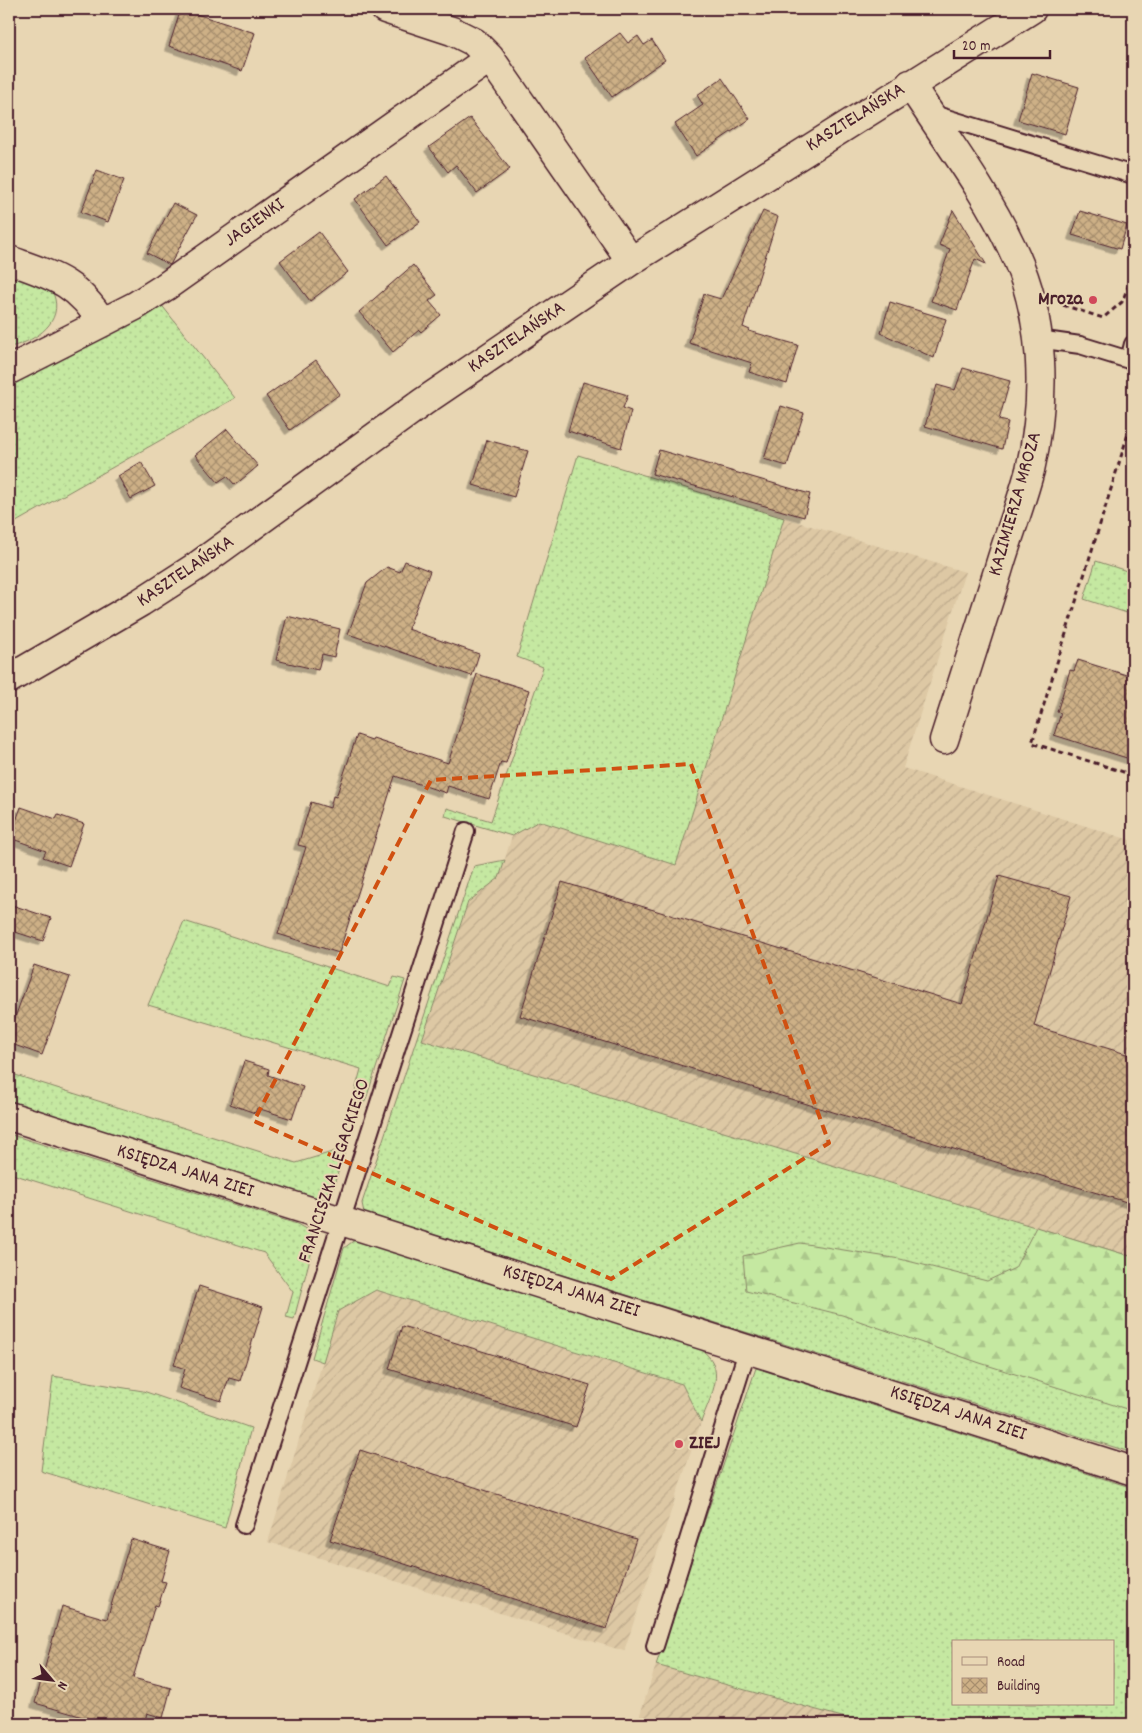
<svg xmlns="http://www.w3.org/2000/svg" width="1142" height="1733" font-family="Dekko,sans-serif">
  <style>
    .industrial { fill: url(#industrial-furrows) }
    .grass { fill: url(#grass-dots); stroke: #888466; fill-rule: evenodd }
    .forest { fill: url(#forest-firs); stroke: #888466 }
    .building { fill: url(#building-cross-hatch); stroke: #4a1f2b; filter: url(#shadow) }
    .lines { fill: none; stroke-linecap: round; stroke-linejoin: round }
    .service-casing { stroke: #4a1f2b; stroke-width: 20 }
    .minor-casing { stroke: #4a1f2b; stroke-width: 31 }
    .path { stroke: #4a1f2b; stroke-width: 3; stroke-dasharray: 5 4; stroke-linecap: butt }
    .service { stroke: #e8d6b3; stroke-width: 16 }
    .minor { stroke: #e8d6b3; stroke-width: 28 }
    .marked { fill: none; stroke: #d05011; stroke-width: 4; stroke-dasharray: 10 6; stroke-linejoin: round }
    .poi-dot { fill: #d1495b; stroke: #e8d6b3; stroke-width: 2 }
    .labels { text-anchor: middle; dominant-baseline: central; stroke-width: 4; stroke-linejoin: round; paint-order: stroke }
    .street-label { font-size: 20px; fill: #4a1f2b; stroke: #e8d6b3 }
    .poi-label { font-size: 20px; font-weight: bold; fill: #4a1f2b; stroke: #e8d6b3; text-anchor: end }
  </style>
  <defs>
    <pattern id="industrial-furrows" width="10" height="10" patternUnits="userSpaceOnUse" patternTransform="scale(1.25)"><rect width="10" height="10" fill="#ddc8a4"/><path d="M-1 1l2-2M0 10L10 0M9 11l2-2" fill="none" stroke="#bfab8d"/></pattern>
    <pattern id="grass-dots" width="8" height="8" patternUnits="userSpaceOnUse" patternTransform="scale(1.25)"><rect width="8" height="8" fill="#c5e8a1"/><path d="M2 2h.1M6 6h.1" fill="none" stroke="#abc78b" stroke-width="1.8" stroke-linecap="round"/></pattern>
    <pattern id="forest-firs" width="22" height="20" patternUnits="userSpaceOnUse" patternTransform="scale(1.25)"><rect width="22" height="20" fill="#c5e8a1"/><path d="M5 1l3.5 6h-7zM16 11l3.5 6h-7z" fill="#abc78b"/></pattern>
    <pattern id="building-cross-hatch" width="8" height="8" patternUnits="userSpaceOnUse" patternTransform="scale(1.25)"><rect width="8" height="8" fill="#cdb086"/><path d="M0 0l8 8M0 8l8-8" fill="none" stroke="#a88f6e"/></pattern>
    <filter id="shadow"><feDropShadow dx="-4.5" dy="4.5" stdDeviation="0" flood-color="#0004"/></filter>
  </defs>
  <rect width="100%" height="100%" fill="#e8d6b3"/>
  <filter id="ink" filterUnits="userSpaceOnUse"><feTurbulence type="fractalNoise" baseFrequency=".02" numOctaves="2"/><feDisplacementMap in="SourceGraphic" scale="10" xChannelSelector="R" yChannelSelector="G"/><feConvolveMatrix kernelMatrix="1 2 1 2 8 2 1 2 1" color-interpolation-filters="sRGB"/></filter>
  <g filter="url(#ink)">
    <path class="industrial" d="M784 518 965 572 903 768 1133 841V1257L422 1040 468 902 499 878 512 836 539 821 676 865Z
      M376 1290 682 1384 701 1422 624 1651 268 1542 338 1311Z
      M656 1665 867 1724H637Z"/>
    <path class="grass" d="M9 267 47 280C49 286 54 293 55 299 61 326 31 343 9 347Z
      M160 303 235 398 9 526V381Z
      M578 455 784 518 676 865 539 821 512 836 445 816 447 808 491 821 543 667 517 657Z
      M1096 561 1133 573V615L1084 599Z
      M505 860 499 878 468 902 422 1040 1133 1257V1453L364 1213 362 1203 474 866Z
      M184 921 390 987 394 977 405 980 365 1102 353 1099 361 1069 148 1005Z
      M9 1073 296 1163 339 1150 345 1152 332 1190 315 1198 9 1101Z
      M9 1134 297 1224 311 1232 314 1243 294 1319 286 1317 293 1292 264 1253 9 1173Z
      M356 1239 699 1348C729 1368 711 1394 701 1422L682 1384 376 1290 338 1311 323 1362 312 1358 344 1248Z
      M756 1368 1133 1488V1724H867L656 1665ZM953 1642H1113V1704H953Z
      M53 1376 143 1391 251 1428 225 1528 41 1471Z"/>
    <path class="forest" d="M1036 1227 1133 1257V1411L980 1363 842 1315 746 1291 743 1256 800 1243 900 1259 987 1281 1015 1268Z"/>
    <path class="building" d="M181 9 255 33 242 71 169 46Z
      M620 33 628 43 638 36 644 45 652 40 665 60 612 97 585 58Z
      M1032 73 1079 87 1065 134 1018 120Z
      M722 78 750 119 696 156 675 124 703 105 697 95Z
      M470 118 510 169 477 193 456 165 448 172 429 147Z
      M97 170 124 180 108 222 81 212Z
      M386 176 420 222 388 245 355 199Z
      M173 203 197 215 170 265 147 253Z
      M953 210 986 264 975 259 957 310 931 301 950 249 939 245Z
      M763 211 778 217 743 327 750 330 749 331 798 345 787 384 749 372 752 363 689 343 704 294 721 299Z
      M1080 211 1127 225 1120 249 1072 235Z
      M319 232 348 272 310 301 280 261Z
      M413 265 437 295 429 301 441 315 421 332 419 330 393 352 359 312Z
      M890 302 946 319 934 358 881 333Z
      M316 360 340 394 290 430 266 396Z
      M963 368 1010 381 999 420 1008 422 1002 449 925 426 937 385 955 390Z
      M583 382 628 395 623 408 631 411 621 448 568 431Z
      M781 406 804 413 787 466 764 459Z
      M227 429 258 466 235 485 227 476 218 482 195 455Z
      M487 440 528 451 514 497 473 485Z
      M659 450 810 494 804 517 652 474Z
      M141 462 155 486 131 499 118 476Z
      M405 561 430 571 408 629 479 654 472 676 348 634 367 583 387 567 400 572Z
      M287 616 340 629 334 657 322 654 318 670 276 660Z
      M1078 660 1133 677V760L1054 735 1061 713 1057 712 1070 670 1074 671Z
      M477 674 529 690 506 763 501 762 489 799 448 786 446 793 395 776 339 953 278 934 306 847 298 845 311 802 330 808 333 796 336 797 357 735 372 740 373 738 448 763Z
      M21 807 56 819 58 815 84 824 69 866 43 857 46 851 10 838Z
      M999 876 1071 896 1034 1026 1133 1056V1204L520 1016 562 882 962 1004Z
      M9 904 51 918 43 941 9 930Z
      M34 965 70 977 42 1055 9 1043V1034Z
      M244 1061 269 1069 268 1075 303 1087 292 1119 257 1108 255 1113 230 1104Z
      M199 1286 263 1307 240 1381 229 1378 221 1401 179 1388 185 1369 174 1365Z
      M402 1326 590 1385 576 1427 389 1369Z
      M360 1450 636 1539 607 1629 330 1540Z
      M131 1539 170 1551 161 1581 166 1582 158 1606 155 1605 133 1678 171 1688 163 1718 147 1713 144 1724H107L35 1703 62 1606 107 1619Z"/>
    <g class="lines">
      <defs>
        <path id="service" d="M930 113 1133 175
          M1038 339 1080 345 1129 360 1133 344
          M244 1525 466 831
          M655 1646 748 1348"/>
        <path id="minor" d="M385 9 452 31 474 42 490 58 631 261
          M910 84C945 138 985 190 1012 248 1045 316 1047 397 1030 470 1021 504 1008 537 998 571 980 627 962 684 944 740
          M9 260C53 276 76 281 102 322
          M9 370 135 306 165 287 490 58
          M9 679 141 602 197 566 423 402 631 261 1032 9
          M9 1116 1133 1471"/>
      </defs>
      <use href="#service" class="service-casing"/>
      <use href="#minor" class="minor-casing"/>
      <path class="path" d="M1063 305 1103 318 1122 302 1133 274
        M1133 418 1032 743 1133 775"/>
      <use href="#service" class="service"/>
      <use href="#minor" class="minor"/>
    </g>
  </g>
  <path class="marked" d="M691 764 829 1143 611 1279 254 1121 431 780Z"/>
  <g class="poi-dot">
    <circle cx="1093" cy="300" r="5"/>
    <circle cx="679" cy="1444" r="5"/>
  </g>
  <g class="labels">
    <g class="street-label">
      <text transform="translate(856 118) rotate(-32)">KASZTELAŃSKA</text>
      <text transform="translate(255 223) rotate(-36)">JAGIENKI</text>
      <text transform="translate(517 338) rotate(-34)">KASZTELAŃSKA</text>
      <text transform="translate(1016 504) rotate(-74)">KAZIMIERZA MROZA</text>
      <text transform="translate(186 572) rotate(-34)">KASZTELAŃSKA</text>
      <text transform="translate(335 1171) rotate(-72)">FRANCISZKA LEGACKIEGO</text>
      <text transform="translate(185 1172) rotate(17)">KSIĘDZA JANA ZIEI</text>
      <text transform="translate(571 1292) rotate(17)">KSIĘDZA JANA ZIEI</text>
      <text transform="translate(958 1414) rotate(18)">KSIĘDZA JANA ZIEI</text>
    </g>
    <g class="poi-label">
      <text x="1083" y="300">Mroza</text>
      <text x="689" y="1444" text-anchor="start">ZIEJ</text>
    </g>
  </g>
  <rect width="1142" height="1733" fill="none" stroke="#e8d6b3" stroke-width="30"/>
  <rect x="15" y="15" width="1112" height="1703" fill="none" stroke="#4a1f2b" stroke-width="2" filter="url(#ink)"/>
  <rect x="952" y="1640" width="162" height="65" fill="#e8d6b3" stroke="#a98d7d"/>
  <rect x="962" y="1657" width="25" height="8" fill="#e8d6b3" stroke="#a98d7d"/>
  <text x="997" y="1666" font-size="15" fill="#4a1f2b">Road</text>
  <rect x="962" y="1678" width="25" height="15" fill="url(#building-cross-hatch)" stroke="#a98d7d"/>
  <text x="997" y="1690" font-size="15" fill="#4a1f2b">Building</text>
  <g transform="translate(52 1680) rotate(118)" stroke="#e8d6b3" stroke-width="4" paint-order="stroke">
  <path d="M0-4L9 19L0 12L-9 19Z" fill="#4a1f2b"/>
  <text y="-8" font-size="14" font-weight="bold" text-anchor="middle" fill="#4a1f2b">N</text>
  </g>
  <path d="M954 50v8h96v-8" fill="none" stroke="#4a1f2b" stroke-width="2.5"/>
  <text x="962" y="50" font-size="15" fill="#4a1f2b" stroke="#e8d6b3" stroke-width="4" paint-order="stroke">20 m</text>
</svg>
